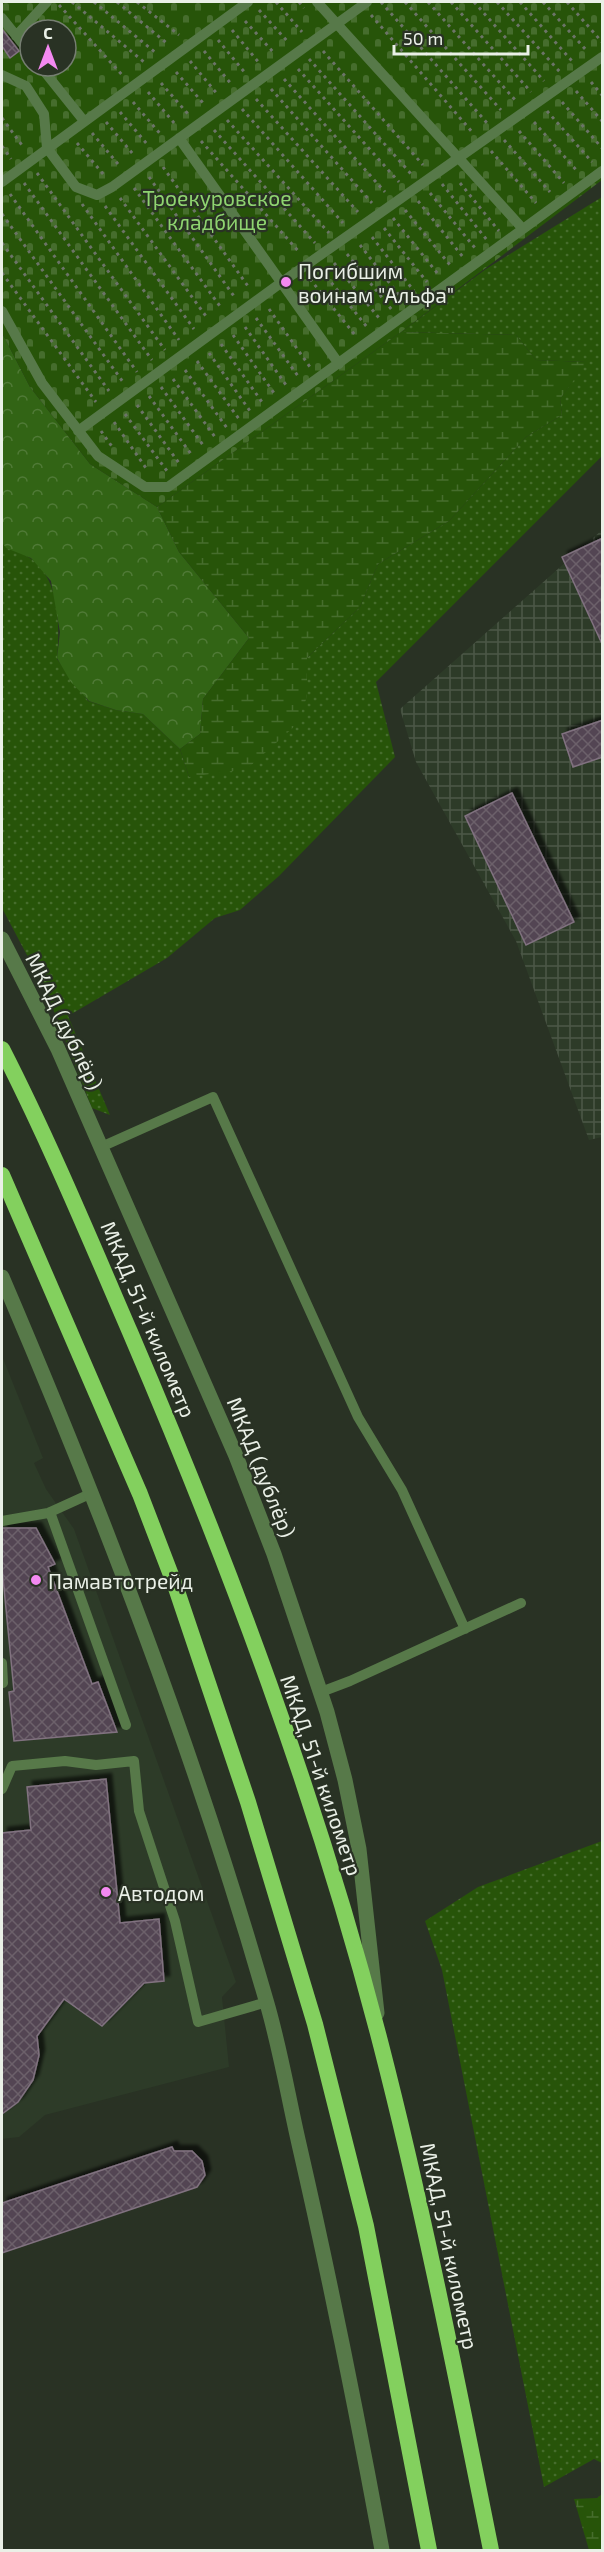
<svg xmlns="http://www.w3.org/2000/svg" width="604" height="2552" font-family="'Exo 2',sans-serif">
  <style>
    .built { fill: #2d3b28 }
    .industrial { fill: url(#industrial-grid) }
    .grass { fill: url(#grass-dots) }
    .forest { fill: url(#forest-crowns) }
    .wetland { fill: url(#wetland-marsh) }
    .cemetery { fill: url(#cemetery-stones); fill-rule: evenodd }
    .building { fill: url(#building-cross-hatch); stroke: #817280; stroke-width: 1.5; filter: url(#shadow) }
    .lines { fill: none; stroke-linecap: round; stroke-linejoin: round }
    .path { stroke: #6c7468; stroke-width: 3; stroke-dasharray: 3 4.5; stroke-linecap: butt }
    .service { stroke: #577949; stroke-width: 10 }
    .minor { stroke: #577949; stroke-width: 15 }
    .tertiary { stroke: #577949; stroke-width: 15 }
    .trunk { stroke: #83d05e; stroke-width: 16 }
    .poi-dot { fill: #f389f1; stroke: #293224; stroke-width: 2 }
    .labels { text-anchor: middle; dominant-baseline: central; stroke-width: 4.5; stroke-linejoin: round; paint-order: stroke }
    .park-label { font-size: 21px; fill: #8fd470; stroke: #293224 }
    .poi-label { font-size: 21px; fill: #eaf0e7; stroke: #293224; text-anchor: start }
    .street-label { font-size: 21px; fill: #eaf0e7; stroke: #293224 }
  </style>
  <defs>
    <pattern id="industrial-grid" width="8" height="8" patternUnits="userSpaceOnUse" patternTransform="scale(1.5)"><rect width="8" height="8" fill="#2d3b28"/><path d="M0 4h8M4 0v8" fill="none" stroke="#4c5847"/></pattern>
    <pattern id="grass-dots" width="8" height="8" patternUnits="userSpaceOnUse" patternTransform="scale(1.5)"><rect width="8" height="8" fill="#275409"/><path d="M2 2h.1M6 6h.1" fill="none" stroke="#466d2d" stroke-width="1.8" stroke-linecap="round"/></pattern>
    <pattern id="forest-crowns" width="20" height="18" patternUnits="userSpaceOnUse" patternTransform="scale(1.5)"><rect width="20" height="18" fill="#326415"/><path d="M2 6a3 3 0 1 1 6 0M12 15a3 3 0 1 1 6 0" fill="none" stroke="#507a37"/></pattern>
    <pattern id="wetland-marsh" width="20" height="14" patternUnits="userSpaceOnUse" patternTransform="scale(1.5)"><rect width="20" height="14" fill="#275409"/><path d="M1 5h8M5 5V1M11 12h8M15 12V8" fill="none" stroke="#466d2d"/></pattern>
    <pattern id="cemetery-stones" width="16" height="16" patternUnits="userSpaceOnUse" patternTransform="scale(1.5)"><rect width="16" height="16" fill="#275409"/><path d="M2 7V4a2 2 0 0 1 4 0v3zM10 15v-3a2 2 0 0 1 4 0v3z" fill="#466d2d"/></pattern>
    <pattern id="building-cross-hatch" width="8" height="8" patternUnits="userSpaceOnUse" patternTransform="scale(1.5)"><rect width="8" height="8" fill="#534552"/><path d="M0 0l8 8M0 8l8-8" fill="none" stroke="#6c606b"/></pattern>
    <filter id="shadow"><feDropShadow dx="5.5" dy="-5.5" stdDeviation="1.5" flood-color="#0009"/></filter>
  </defs>
  <rect width="100%" height="100%" fill="#293224"/>
  <path class="built" d="M2 1356 43 1458 34 1463 46 1489 74 1529 236 1982 222 1997 229 2067 45 2115 19 2137 2 2139Z"/>
  <path class="industrial" d="M602 530V1137L589 1140 516 941 416 762 400 709Z"/>
  <path class="grass" d="M602 197V456L376 682 395 757 279 876 240 910 215 918 167 958 68 1016 110 1115 92 1108 46 991 2 908V542C9 551 20 551 30 558 60 578 60 626 57 659L88 701 116 710 143 714 180 749 189 777 307 697V658L360 607 378 564 449 521 526 437 562 415 560 399 586 362 536 360 516 335 401 332 486 269Z
    M602 1841V2463L594 2459 544 2487 442 1970 425 1921 478 1887Z"/>
  <path class="forest" d="M2 333 30 387 90 464 157 507 179 552 249 638 203 699 200 734 180 749 143 714 116 710 89 701 71 682 57 658 60 632 51 581 31 558 6 548 2 542Z"/>
  <path class="wetland" d="M401 332 516 335 536 360 587 362 560 399 562 415 526 437 449 521 378 564 360 607 307 658V697L296 725 247 769 189 777 180 749 200 734 203 699 249 638 179 552 157 507Z
    M602 2494V2550H589L574 2499 597 2498Z"/>
  <path class="cemetery" d="M2 2H602V180L401 332 157 507 90 464 30 387 2 333ZM30 30H66V66H30Z"/>
  <path class="building" d="M2 29 19 51 10 58 2 46Z
    M603 538V646L562 557Z
    M603 720V757L573 767 562 734Z
    M512 793 574 922 526 945 465 816Z
    M2 1528H36L55 1564 48 1567 92 1684 98 1682 117 1732 14 1741 9 1692 14 1691 2 1568Z
    M106 1779 120 1923 159 1919 164 1981 144 1983 102 2026 64 1999 37 2036 39 2055 33 2080 18 2102 2 2114V1833L31 1830 27 1787Z
    M172 2147 174 2151H192L202 2161 205 2175 197 2187 2 2253V2203Z"/>
  <g class="lines">
    <path class="path" d="M72 2 144 62
      M94 2 156 53
      M117 2 169 45
      M137 2 179 35
      M276 2 302 32
      M299 2 304 8
      M381 2 487 123
      M405 2 501 110
      M428 2 516 101
      M451 2 531 92
      M474 2 544 81
      M497 2 560 72
      M520 2 572 61
      M543 2 587 51
      M567 2 602 42
      M59 5 123 76
      M259 10 289 43
      M371 15 473 133
      M245 21 275 54
      M232 30 260 64
      M218 40 246 74
      M204 51 232 85
      M323 51 423 165
      M309 59 412 175
      M190 61 218 95
      M298 69 399 182
      M176 72 203 103
      M284 79 385 192
      M591 82 602 95
      M161 83 188 114
      M271 89 372 203
      M576 91 602 121
      M148 92 175 124
      M256 99 358 212
      M133 102 162 136
      M562 102 602 148
      M242 109 343 223
      M547 111 592 162
      M120 112 147 144
      M2 118 24 148
      M227 120 329 233
      M106 122 133 154
      M534 122 577 171
      M214 130 315 243
      M519 131 564 183
      M92 133 118 164
      M504 140 550 192
      M201 141 300 253
      M77 143 104 175
      M2 146 11 159
      M491 151 536 203
      M163 167 250 289
      M37 173 165 350
      M149 177 236 299
      M24 183 152 360
      M460 183 499 231
      M442 184 487 240
      M134 188 222 309
      M430 193 475 248
      M10 194 137 372
      M120 198 208 319
      M418 201 463 257
      M82 204 179 340
      M105 206 194 329
      M405 210 450 265
      M2 214 123 382
      M393 218 438 274
      M384 228 427 282
      M372 237 414 291
      M2 243 109 391
      M360 245 402 299
      M347 254 392 310
      M334 263 379 318
      M322 271 367 327
      M2 273 96 402
      M310 279 355 335
      M269 309 310 367
      M256 318 298 376
      M245 327 286 385
      M233 335 274 393
      M221 344 262 402
      M209 353 250 411
      M197 361 239 419
      M185 370 227 428
      M173 379 215 437
      M161 387 203 445
      M149 396 191 454
      M137 405 179 463
      M125 414 167 471
      M114 422 148 471
      M101 431 113 448"/>
    <path class="service" d="M2 18 30 53
      M16 36 47 2
      M40 66 84 121
      M2 75 26 86 44 114 47 148 76 187 97 195 112 187 367 2
      M179 138 339 364
      M2 182 248 2
      M523 229 602 171
      M2 311 42 383 98 456 145 487H168L523 229 317 2
      M78 431 282 282 602 57
      M101 1147 213 1097 358 1417 402 1490 465 1629
      M50 1512 126 1725
      M2 1521 48 1513 92 1493
      M2 1663 3 1683
      M321 1692 350 1681 521 1603
      M2 1789 12 1766 65 1761 96 1765 134 1761 139 1811 175 1921 198 2022 267 2002"/>
    <path class="minor" d="M2 939 58 1049 236 1456 274 1554 327 1712 345 1780 359 1849 377 2013"/>
    <path class="tertiary" d="M2 1277C103 1513 195 1753 266 2000 280 2047 288 2096 299 2144 330 2279 357 2414 382 2550"/>
    <path class="trunk" d="M2 1049C49 1141 89 1237 130 1332 229 1563 318 1800 381 2045 424 2212 457 2381 491 2550
      M2 1175 140 1494 176 1588 248 1802 315 2024 366 2226 429 2550"/>
  </g>
  <g class="poi-dot">
    <circle cx="286" cy="282" r="6"/>
    <circle cx="36" cy="1580" r="6"/>
    <circle cx="106" cy="1892" r="6"/>
  </g>
  <g class="labels">
    <g class="park-label">
      <text x="217" y="197">Троекуровское<tspan x="217" dy="24">кладбище</tspan></text>
    </g>
    <g class="poi-label">
      <text x="298" y="270">Погибшим<tspan x="298" dy="24">воинам "Альфа"</tspan></text>
      <text x="48" y="1580">Памавтотрейд</text>
      <text x="118" y="1892">Автодом</text>
    </g>
    <g class="street-label">
      <text transform="translate(65 1021) rotate(64)">МКАД (дублёр)</text>
      <text transform="translate(149 1319) rotate(67)">МКАД, 51-й километр</text>
      <text transform="translate(262 1467) rotate(68)">МКАД (дублёр)</text>
      <text transform="translate(322 1775) rotate(71)">МКАД, 51-й километр</text>
      <text transform="translate(450 2246) rotate(78)">МКАД, 51-й километр</text>
    </g>
  </g>
  <rect width="604" height="2552" fill="none" stroke="#eaf0e7" stroke-width="6"/>
  <g transform="translate(48 48)"><circle r="28" fill="#293224" stroke="#767e72" stroke-width="1.5"/>
  <path d="M0-4.5L10 22L0 15L-10 22Z" fill="#f389f1"/>
  <text y="-9" font-size="16" font-weight="bold" text-anchor="middle" fill="#eaf0e7">С</text>
  </g>
  <path d="M394 45v9h134v-9" fill="none" stroke="#eaf0e7" stroke-width="3"/>
  <text x="403" y="45" font-size="18" fill="#eaf0e7" stroke="#293224" stroke-width="4.5" paint-order="stroke">50 m</text>
</svg>
